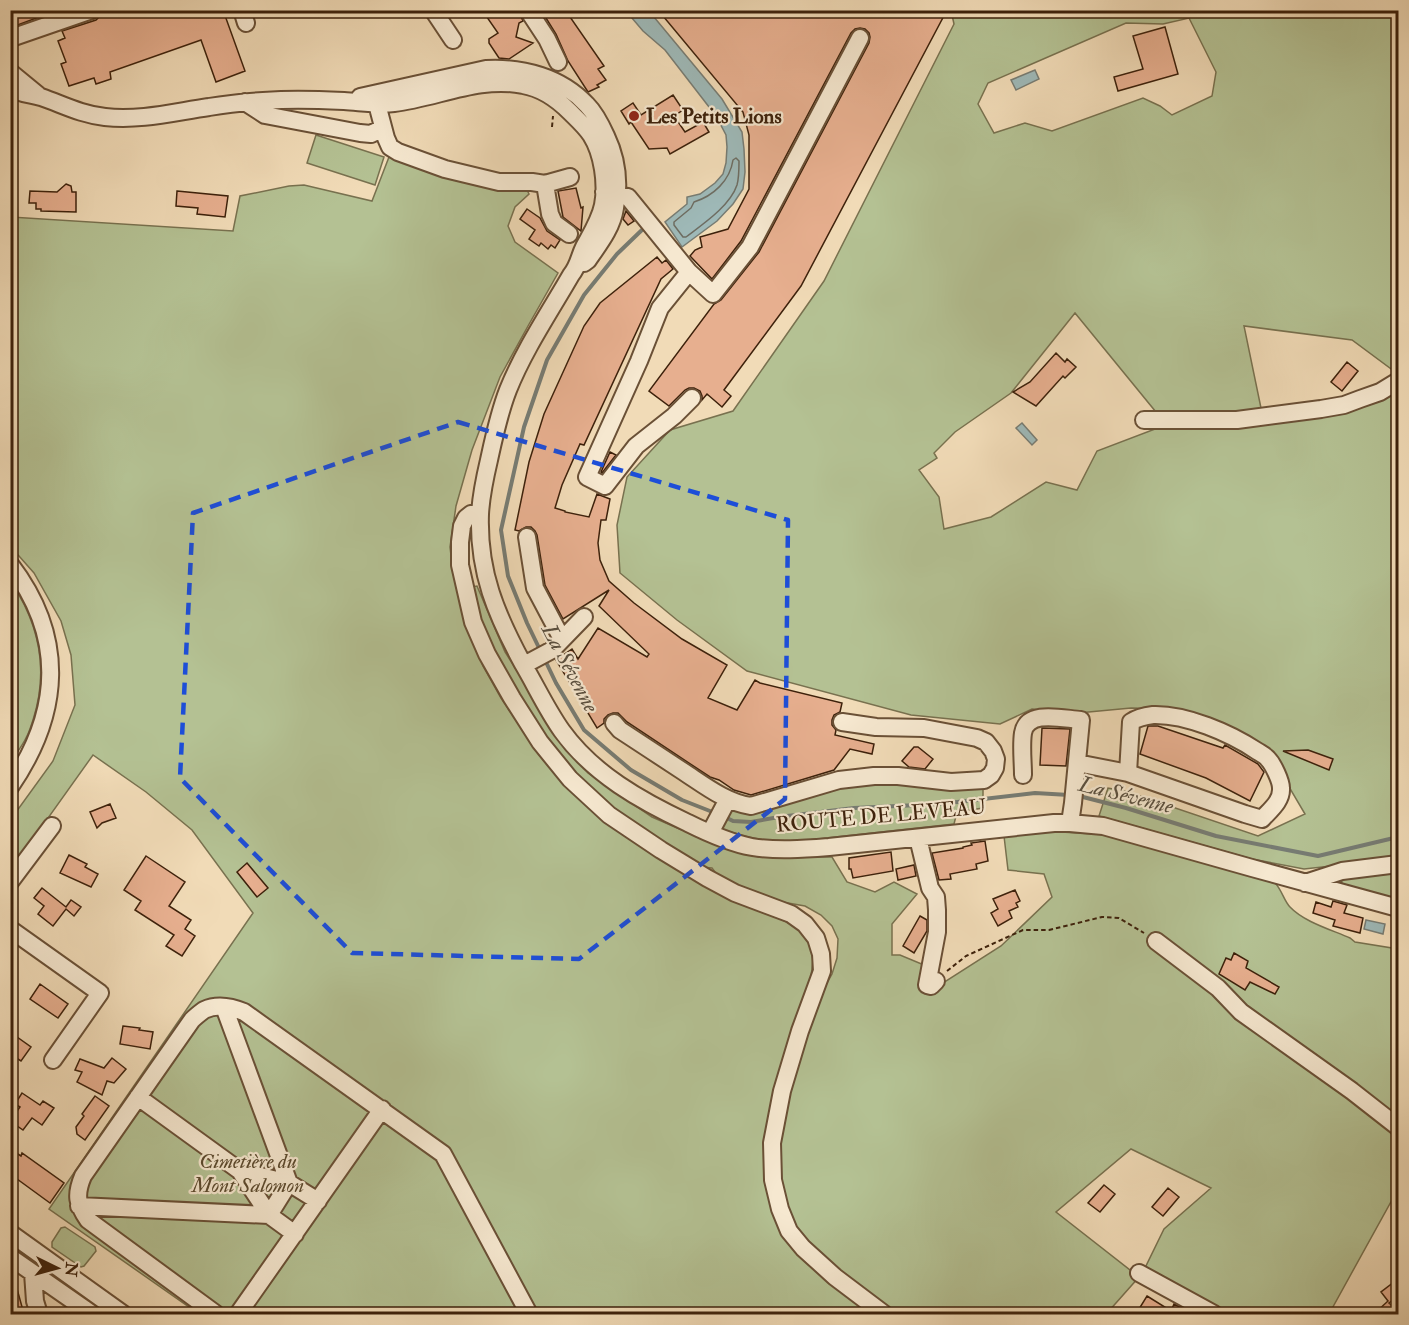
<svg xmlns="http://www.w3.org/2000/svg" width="1409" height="1325" font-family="'IM FELL Double Pica',serif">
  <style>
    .green { fill: #b4c193; stroke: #78714f; stroke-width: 1.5; fill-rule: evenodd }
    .water { fill: #9eb9b8; stroke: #777c73; stroke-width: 1.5 }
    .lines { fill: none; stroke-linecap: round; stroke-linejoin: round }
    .shore { stroke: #6e6d62; stroke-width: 1.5 }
    .stream { stroke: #777c73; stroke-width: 4 }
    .building { fill: #e7af8f; stroke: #3d210b; stroke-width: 1.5 }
    .minor-casing { stroke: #6a5036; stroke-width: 20 }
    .path { stroke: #3d210b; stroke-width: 2; stroke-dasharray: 4.5 3; stroke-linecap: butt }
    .minor { stroke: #f6e8d0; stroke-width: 16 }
    .marked { fill: none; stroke: #1d4ed8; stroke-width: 4.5; stroke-dasharray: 12 8; stroke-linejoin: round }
    .poi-dot { fill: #8f2418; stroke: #f6e8d0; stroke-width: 2 }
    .labels { text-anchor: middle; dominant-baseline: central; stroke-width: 4.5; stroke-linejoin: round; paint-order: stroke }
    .poi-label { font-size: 21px; font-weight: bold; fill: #3d210b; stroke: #f6e8d0; text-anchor: start }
    .street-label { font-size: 21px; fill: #3d210b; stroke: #f6e8d0 }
    .park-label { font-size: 21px; font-style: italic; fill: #5b492d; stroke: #f6e8d0 }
    .water-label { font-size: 22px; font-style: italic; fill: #5a4f3f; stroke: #f6e8d0 }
  </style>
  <rect width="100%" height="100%" fill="#f1dbb7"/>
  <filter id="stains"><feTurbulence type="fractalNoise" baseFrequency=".00333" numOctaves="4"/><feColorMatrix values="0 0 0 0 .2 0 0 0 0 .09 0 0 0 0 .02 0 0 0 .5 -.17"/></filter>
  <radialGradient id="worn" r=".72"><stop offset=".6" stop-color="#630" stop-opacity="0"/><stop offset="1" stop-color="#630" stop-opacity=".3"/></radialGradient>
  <path class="green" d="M956 11H1398V374L1352 340 1244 326 1261 408 1233 415 1163 414 1156 412 1075 313 1011 393 955 432 934 453 937 458 919 470 939 497 944 529 991 517 1046 482 1077 490 1097 451 1155 429 1248 424 1398 390V900L1342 885 1340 865 1304 869 1252 859 1099 816 1108 788 1125 791 1258 836 1305 814 1272 758 1175 709 1131 708 1078 713 1032 709 1000 724 911 715 747 671 677 620 620 573 617 525 627 477 670 430 733 411 824 281 954 24 952 15ZM1189 18 1216 72 1212 96 1172 115 1160 106 1143 98 1052 131 1025 123 994 133 978 104 988 83 1126 23 1163 24Z
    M316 135 384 157 375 185 307 163Z
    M389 157 441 176 525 186 529 194 515 207 508 226 515 242 558 273 528 326 500 377 472 450 456 506 450 547 453 572 468 627 483 666 501 698 540 756 561 781 603 817 763 911 793 925 803 934 810 945 813 959 811 977V1012L832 974 837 958 838 939 832 926 821 915 805 906 765 899 721 880 712 868 701 867 621 818 575 777 539 726 496 660 480 619 471 587 477 586 505 652 566 748 588 773 652 817 719 846 759 857H832L847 882 875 892 894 882 917 894 892 924V955H900L924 965 920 989 929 992 1001 946 1052 897 1044 874 1008 870 1004 836 1044 831 1112 835 1275 883C1282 890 1284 901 1290 907 1304 922 1332 930 1350 938L1355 942 1398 949V1189L1329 1314H1218L1143 1272 1164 1229 1211 1188 1131 1149 1056 1212 1139 1277 1108 1312 1110 1314H199L49 1209 253 913 192 830 146 792 93 755 11 870V819L53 761 75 705 71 655 61 621 34 573 11 547V217L233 231 240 196 289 186 304 185 372 201Z
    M11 582C40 625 49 670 33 720 31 726 29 733 26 738 22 746 16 754 11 762Z
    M856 782 983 785V808L957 812 954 824 781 843 748 837 720 829 729 809Z
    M65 1227 95 1247 96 1251 84 1266 81 1267 52 1247V1242L61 1228Z"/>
  <path class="water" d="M626 11H649L722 99 742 132 744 149 745 172 743 189 733 204 717 221 682 247 665 222 687 204V197L700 194 715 183 723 174 726 163 727 147 726 135 716 116 665 50 643 31Z
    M1035 70 1039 79 1016 90 1011 80Z
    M1022 423 1037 440 1032 445 1016 428Z
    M1366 920 1385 924 1383 934 1364 929Z"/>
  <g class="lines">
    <path class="shore" d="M736 158 739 161C739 169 739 178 737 185 730 206 703 224 686 237H683L674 225V222L691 208 694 202C713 196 730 181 733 160Z"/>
    <path class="stream" d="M541 652 527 623 508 576 501 530 524 427 547 360 584 295 617 254 644 228H646
      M544 658 556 683 584 730 631 770 682 800 715 813
      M1079 796 1126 808 1216 836 1318 856 1398 837
      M725 817 733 821 751 822 779 817 854 808 940 804 1035 793 1069 795"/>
  </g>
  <path class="building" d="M10 10H58L15 26 10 25Z
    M102 10H223L245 71 216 82 201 40 110 72 111 79 96 84 94 78 69 86 61 64 66 62 58 41 65 38 62 31 96 20 100 16Z
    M482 10H518L523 21 519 23 516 37 533 43 509 59 499 58 489 43V39L498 33Z
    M541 10H581L570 17 604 66 598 69 606 80 597 85 599 87 588 92 568 61 556 34Z
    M658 10H947L801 286 724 390 731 396 722 407 707 394 702 400V396L700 391 694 388H689L685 390 669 406 649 391 714 304 721 300 759 252 869 43 870 37 869 33 865 29 860 28 855 29 851 33 741 241 712 279 690 256 695 250 702 247 700 237 728 229 749 189V135L743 112Z
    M1165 27 1178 74 1118 91 1114 77 1143 69 1133 36Z
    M673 95 683 110 674 116 685 132 703 122 709 132 670 154 667 148 649 149 631 122 629 124 621 111 633 103 641 115Z
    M66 184 71 186 72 192H76V212L41 211V209H36V203H29L30 191 57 192Z
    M576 188 581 208 583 207 581 231 563 217 558 191Z
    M177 191 228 196 225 217 197 214 198 208 176 206Z
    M527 209 540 218 547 231 560 240 555 248 551 245 548 249 541 243 539 246 529 239 535 230 520 219Z
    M626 211 634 221 628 225 623 219Z
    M657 257 662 263 666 260 673 269 661 279 584 445 580 444 562 485 555 508 565 511V512L589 517 597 494 610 499 606 520H601L598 543 600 560 609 581 634 603 682 639 727 665 708 698 737 710 755 680 760 683 842 703 840 712 834 715 832 720V725L836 730 835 735 874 744 872 754 850 749 834 770 751 795 734 790 719 780 710 777 627 722 618 713H613L608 715 604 719V723L597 728 556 660 572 649 578 659 598 628 647 657 649 654 599 606 609 590 563 619 545 585 537 535 535 531 531 527H526L519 531 515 530 529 462 544 414 584 326 600 303Z
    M1056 353 1065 362 1067 359 1076 367 1065 378 1063 376 1036 406 1013 392 1030 382Z
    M1347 362 1358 371 1342 391 1331 382Z
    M610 452 616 455 602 473 601 472Z
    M1148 726H1158L1223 748 1225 745 1258 764 1264 772 1250 801 1206 778 1140 754Z
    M1042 728 1070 729 1066 766 1040 765Z
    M914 747H918L933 759 925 769 909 767 902 761Z
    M1308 750 1333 759 1329 770 1283 751Z
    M110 804 116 818 102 823 97 828 90 812Z
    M985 841 988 861 976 864 977 869 950 874 951 879 939 880 932 853 963 848V847L972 845 971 843Z
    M891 852 893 871 853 878 851 869H849V858Z
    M69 855 87 864 85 867 98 874 91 887 60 873Z
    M146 856 185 882 169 906 191 920 185 929 195 936 182 956 166 946 174 935 135 910 141 901 124 890Z
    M247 863 268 888 257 897 237 872Z
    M914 865 916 876 898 880 896 869Z
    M42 888 66 907 71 900 81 907 74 916 66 909 53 926 38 914 44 906 34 898Z
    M1015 890 1020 901 1016 903 1018 907 1009 911 1012 918 998 926 991 913 998 909 993 899Z
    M1333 901 1347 905 1344 913 1363 918 1360 933 1333 926 1335 920 1313 913 1316 902 1331 907Z
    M920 916 927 920V931L914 953 903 946Z
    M1234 953 1248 961 1246 968 1279 987 1275 994 1250 982 1245 990 1219 974 1226 958 1231 960Z
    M40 984 68 1004 58 1018 30 999Z
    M123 1026 140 1028 139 1030 153 1032 150 1049 120 1044Z
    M10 1032 31 1047 21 1061 10 1054Z
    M112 1058 126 1069 114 1083 107 1081 102 1095 77 1082 82 1072 75 1070 80 1059 104 1068Z
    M22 1093 40 1105 43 1101 54 1108 42 1125 32 1118 23 1130 10 1121 20 1107 15 1104Z
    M95 1096 109 1106 85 1140 77 1134 76 1127 84 1116 82 1114Z
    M10 1149 21 1156 22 1153 64 1183 50 1203 17 1179 10 1188Z
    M1104 1185 1115 1194 1100 1212 1088 1203Z
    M1168 1188 1179 1197 1163 1216 1152 1207Z
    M10 1278H14L24 1314H10Z
    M1398 1279V1296L1389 1303 1398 1311V1314H1374L1388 1301 1381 1292Z
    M1147 1296 1171 1311 1174 1304 1193 1314H1147L1139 1309Z"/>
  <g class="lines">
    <defs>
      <path id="minor" d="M242 10 246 23
        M433 10 453 40
        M528 10 547 39 558 62
        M10 35 14 37 92 10
        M10 72 38 95
        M10 88C20 94 30 94 41 97 64 105 80 114 105 117 140 121 174 112 209 107 233 103 257 101 281 100 302 99 324 100 344 101 361 102 377 105 394 103 437 98 479 76 523 85 541 88 557 99 570 112 577 119 585 126 591 135 603 154 607 184 603 205 600 220 591 234 584 247 579 257 579 265 571 275 549 313 524 350 508 390 499 413 494 437 489 460 485 477 481 496 480 514 478 572 496 614 523 664 536 686 547 710 562 731 593 774 641 801 688 823 708 833 730 843 752 847 777 851 803 849 829 847L1054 823H1070L1103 826 1252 868 1398 908
        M360 97 486 69C523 67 561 77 587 105 595 113 601 125 606 136 617 159 620 182 615 208 612 228 599 244 588 260L584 263
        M245 102 265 115 360 133 371 134 383 128
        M377 104 386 138 390 147 398 152 445 169 499 182H532L545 184 570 177
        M545 184 550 214 554 223 569 234
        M604 192 628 197 689 272 660 308 639 361 587 477 605 486 636 446 674 416 692 398
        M689 272 713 294 750 247 860 38
        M1144 420H1237L1321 409 1344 405 1360 399 1380 392 1398 381
        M480 513 471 514 466 518 462 526 460 542V565L473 622 487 654 512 698 540 742 570 779 609 815 661 850 707 878 735 893 791 914 805 924 816 938 821 954 822 971 800 1031 782 1091 772 1143 773 1180 780 1209 789 1231 803 1248 835 1277 884 1314
        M527 537 535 588 562 639
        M10 564C66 637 61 713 10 787
        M524 665 552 650 584 617
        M614 723 620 730C641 744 663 758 684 772 704 785 727 803 751 806L839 780 874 776H898L951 782 984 780 991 775 995 768 996 759 993 751 986 742 977 738 924 728 876 727 842 722
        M1077 763 1128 773 1245 814 1262 819C1270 810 1282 801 1281 788 1281 781 1273 764 1268 759 1266 756 1260 753 1257 751 1230 733 1186 714 1153 715 1145 716 1137 718 1131 722L1128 773
        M1023 775C1023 762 1021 746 1023 733 1027 709 1063 719 1081 720L1073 803 1070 823
        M710 833 728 799
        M918 838 930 888 936 897 937 910V932L927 985 931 986 936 981
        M10 882 52 826
        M1305 883 1342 871 1398 864
        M10 929 100 993 53 1060
        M1156 941 1218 988 1241 1012 1352 1091 1398 1127
        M138 1097 240 1171
        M79 1206 269 1215 240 1171 289 1183 224 1007
        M10 1233 123 1314
        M295 1234 269 1215 289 1183 318 1201
        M10 1257 92 1314
        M33 1273 35 1301 39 1314
        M1139 1273 1214 1314
        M216 1314 88 1220C77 1204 75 1195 83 1176L192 1020C195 1017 200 1013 204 1010 217 1004 232 1007 244 1012L443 1154 529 1314
        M238 1314 382 1109"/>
    </defs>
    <use href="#minor" class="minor-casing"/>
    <path class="path" d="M552 127 553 116
      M947 971 966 956 1023 930H1049L1102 917 1119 918 1144 933"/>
    <use href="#minor" class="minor"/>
  </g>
  <path class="marked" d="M458 422 788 520 785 799 579 959 352 953 180 778 193 513Z"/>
  <circle class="poi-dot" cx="634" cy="116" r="6"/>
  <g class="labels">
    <g class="poi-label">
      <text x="646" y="116">Les Petits Lions</text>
    </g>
    <g class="street-label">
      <text transform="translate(881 816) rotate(-5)">ROUTE DE LEVEAU</text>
    </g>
    <g class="park-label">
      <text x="248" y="1161">Cimetière du<tspan x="248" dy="24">Mont Salomon</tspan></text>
    </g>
    <g class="water-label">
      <text transform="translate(570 668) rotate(62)">La Sévenne</text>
      <text transform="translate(1126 795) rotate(14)">La Sévenne</text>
    </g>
  </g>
  <rect width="1409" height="1325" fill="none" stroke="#f1dbb7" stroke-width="36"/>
  <rect x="12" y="12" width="1385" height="1301" fill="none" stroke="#3d210b" stroke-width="3"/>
  <rect x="18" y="18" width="1373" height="1289" fill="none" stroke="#3d210b" stroke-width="1.5"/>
  <g transform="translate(57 1268) rotate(95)" stroke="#f6e8d0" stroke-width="4.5" paint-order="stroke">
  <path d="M0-4.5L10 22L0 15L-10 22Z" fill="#3d210b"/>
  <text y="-9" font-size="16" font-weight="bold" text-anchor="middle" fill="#3d210b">N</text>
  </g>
  <rect width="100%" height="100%" filter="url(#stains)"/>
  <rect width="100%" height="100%" fill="url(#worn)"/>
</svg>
